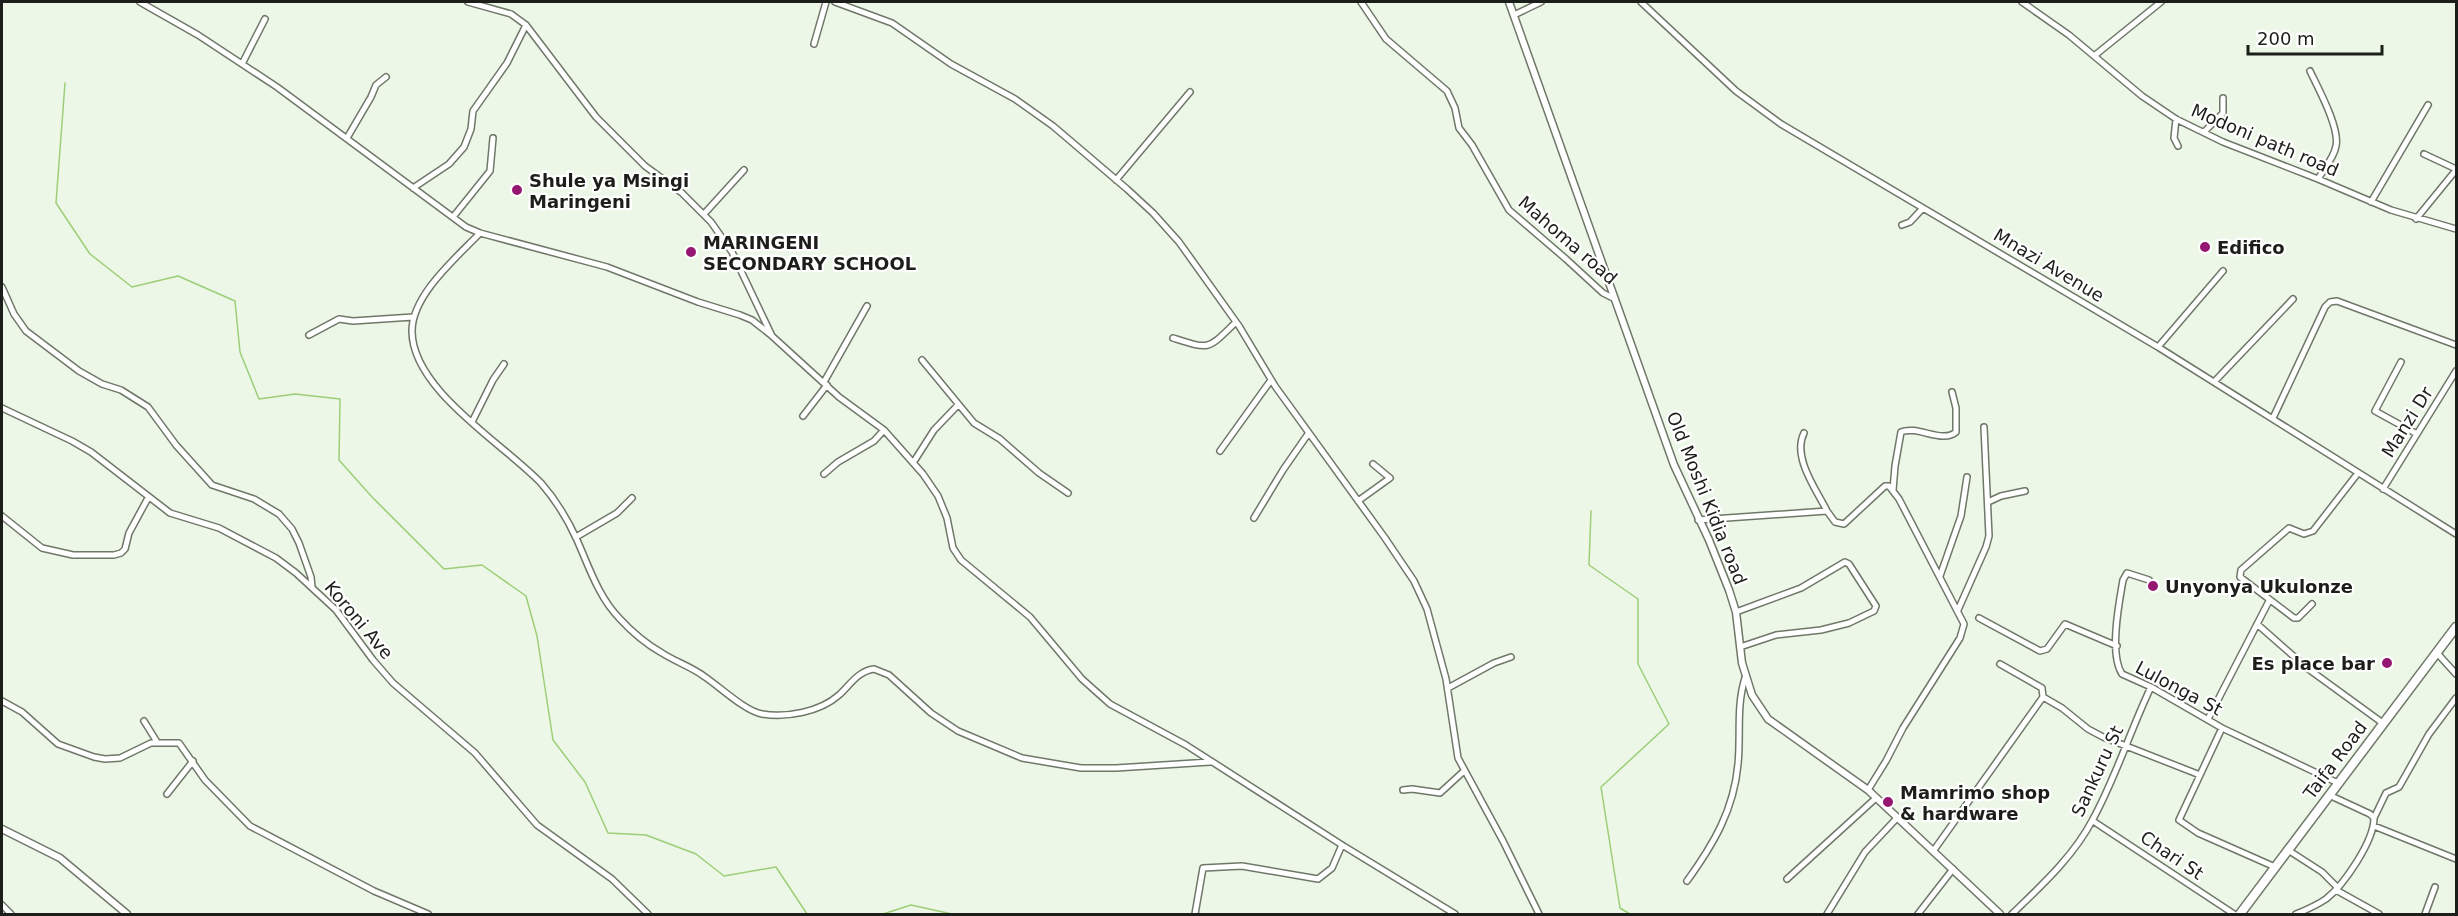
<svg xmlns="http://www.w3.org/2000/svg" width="2458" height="916" font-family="'DejaVu Sans',sans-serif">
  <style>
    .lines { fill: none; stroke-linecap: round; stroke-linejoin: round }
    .stream { stroke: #9cce78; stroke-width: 1.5 }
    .minor-casing { stroke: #6f7769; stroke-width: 8 }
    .tertiary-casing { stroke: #6f7769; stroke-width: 9 }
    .trunk-casing { stroke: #6f7769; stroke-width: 11 }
    .minor { stroke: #fff; stroke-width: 5 }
    .tertiary { stroke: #fff; stroke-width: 6 }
    .trunk { stroke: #fff; stroke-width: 8 }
    .poi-dot { fill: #951771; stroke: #fff; stroke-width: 2 }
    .labels { text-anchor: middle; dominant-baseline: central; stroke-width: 4.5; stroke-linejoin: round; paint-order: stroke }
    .street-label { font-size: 18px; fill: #1b1e19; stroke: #fff }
    .poi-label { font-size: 18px; font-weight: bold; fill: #1b1e19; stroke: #fff; text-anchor: start }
  </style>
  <rect width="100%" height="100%" fill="#edf7e7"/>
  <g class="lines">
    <path class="stream" d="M65 83 56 203 90 254 132 287 178 276 235 301 240 352 259 399 295 394 340 399 339 460 372 497 444 569 482 565 526 596 537 636 553 740 585 782 608 833 646 835 696 854 724 876 776 867 807 914
      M1591 511 1589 565 1638 599V664L1669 724 1601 787 1620 908 1630 914
      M883 914 911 905 952 914"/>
    <defs>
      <path id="minor" d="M140 2 198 35 277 87 466 227 480 233 607 267 698 302 740 315 752 320 771 335
        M468 2 511 14 526 25 596 117 645 166 682 193 711 222 732 252 772 336 839 397 884 430 923 474 938 496 947 518 953 548 961 560 1030 617 1082 679 1110 704 1186 745 1342 845 1455 914
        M835 2 892 23 951 64 1015 99 1053 126 1127 189 1153 213 1179 242 1239 326 1275 386 1385 538 1414 581 1427 609 1446 679 1458 758 1503 841 1539 914
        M1361 2 1386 39 1447 91 1455 108 1459 128 1472 145 1509 210 1566 259 1603 293 1615 299
        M1641 2 1736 91 1781 124 2158 347 2456 534
        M2022 2 2069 35 2142 96 2176 119 2223 142 2318 179 2391 210 2456 229
        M1514 15 1541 2
        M814 44 826 2
        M2094 56 2161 2
        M242 64 265 19
        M2310 71C2318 88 2340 128 2336 146 2334 158 2324 169 2318 179
        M2176 119 2174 138 2178 146
        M2204 132 2223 113V98
        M347 138 371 97 376 85 386 77
        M2424 154 2456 169
        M1116 180 1190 92
        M413 188 449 164 464 147 471 129 473 111 507 63 526 25
        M2371 202 2428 105
        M704 214 744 170
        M453 217 490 171 493 138
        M2416 219 2456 170
        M1902 225 1910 222 1923 208
        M480 233C456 258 412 295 412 331 412 390 504 444 541 483 555 499 568 520 577 540 589 567 599 598 620 619 632 632 646 644 662 653 676 662 692 667 705 677 720 687 745 711 762 714 786 718 820 712 839 695 850 685 858 671 874 669L889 675 931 713 958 731 1022 758 1081 768H1116L1210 762
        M2 287 14 314 26 331 79 371 102 384 121 390 148 407 176 445 212 485 254 499 279 514 292 529 299 543 311 577 312 587
        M309 335 339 319 353 321 413 317
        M1173 338C1211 350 1207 350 1236 322
        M2158 347 2223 271
        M922 360 974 423 1000 439 1039 473 1068 493
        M2401 362 2375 411 2417 434
        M824 382 867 306
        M2214 382 2293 299
        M2 408 72 441 91 452 170 513 219 528 276 558 296 573 336 610 373 660 393 683 475 753 537 825 612 879 648 914
        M803 416 827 385
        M2273 418 2325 307 2330 302 2337 301 2456 345
        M472 422 493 380 504 364
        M1804 433C1792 457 1816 489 1827 511
        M1220 451 1271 380
        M913 463 934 430 958 405
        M824 474 838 462 874 441 884 430
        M2383 489 2456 371
        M1893 490 1895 466 1901 432C1917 425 1943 444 1956 432V408L1952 392
        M1358 501 1390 478 1373 464
        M1988 502 2001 496 2025 491
        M2 516 42 548 73 555H114L121 553 125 549 129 533 148 498
        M1254 518 1283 470 1308 434
        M1698 520 1827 511 1835 522 1844 524 1885 486H1889L1899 499 1964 624 1960 638 1903 728 1886 761 1868 790
        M576 537 617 513 632 498
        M1940 576 1961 516 1967 477
        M2149 580 2127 573 2123 580C2119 603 2109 654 2122 674L2151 687 2222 728 2338 783
        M2312 604 2298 618H2294L2240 577 2241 570 2289 528 2304 534 2313 531 2358 473
        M1958 610 1986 547 1989 536 1984 427
        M1736 612 1801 588 1845 562 1849 564 1876 606 1874 611 1849 623 1821 630 1776 635 1740 647
        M1979 618 2040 651 2047 649 2065 624 2117 646
        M2257 624 2307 668 2384 724
        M2437 653 2456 674
        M1448 688 1494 663 1511 657
        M2043 697 2062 708 2088 729 2103 737 2200 775
        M2 701 22 712 58 744 94 757 105 759 120 758 151 743H179L205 780 250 826 374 891 428 914
        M2208 719 2269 601
        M144 721 157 742
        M2222 728 2179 820 2198 833 2275 867
        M1403 790 1412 789 1440 793 1464 771
        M167 794 193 761
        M2374 818 2386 793 2399 787 2429 734 2456 698
        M2093 821 2234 914
        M2374 826 2456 859
        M1934 850 2043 697 2042 688 2000 664
        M2288 850 2322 872 2338 888
        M1787 879 1876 798
        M1687 881C1713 845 1734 810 1738 764 1741 734 1736 707 1745 678
        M2336 890 2379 914
        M2 905 11 914
        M1195 914 1203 868 1242 866 1318 879 1332 868 1342 845
        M1827 914 1865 852 1897 818
        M1918 914 1953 869
        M2012 914C2041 886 2074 856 2093 819 2116 777 2130 731 2151 687
        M2296 914C2306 910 2317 905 2326 899 2344 885 2374 841 2374 818L2370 814 2329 795
        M2425 914 2435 887"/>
      <path id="tertiary" d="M1509 2 1674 465 1709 540 1729 590 1736 612 1742 663 1752 695 1768 719 1868 790 2000 914
        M2 829 60 858 127 914"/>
      <path id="trunk" d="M2240 914 2456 627"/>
    </defs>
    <use href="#minor" class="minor-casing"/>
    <use href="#tertiary" class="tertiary-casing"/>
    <use href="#trunk" class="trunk-casing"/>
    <use href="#minor" class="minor"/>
    <use href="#tertiary" class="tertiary"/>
    <use href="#trunk" class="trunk"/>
  </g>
  <g class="poi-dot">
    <circle cx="517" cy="190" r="6"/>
    <circle cx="2205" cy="247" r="6"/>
    <circle cx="691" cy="252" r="6"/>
    <circle cx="2153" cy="586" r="6"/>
    <circle cx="2387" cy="663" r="6"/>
    <circle cx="1888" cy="802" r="6"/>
  </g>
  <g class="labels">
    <g class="street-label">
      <text transform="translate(2265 140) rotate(23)">Modoni path road</text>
      <text transform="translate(1568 240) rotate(41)">Mahoma road</text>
      <text transform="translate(2049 265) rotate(31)">Mnazi Avenue</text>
      <text transform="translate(2407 422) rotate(-58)">Manzi Dr</text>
      <text transform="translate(1707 498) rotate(68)">Old Moshi Kidia road</text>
      <text transform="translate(359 620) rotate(50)">Koroni Ave</text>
      <text transform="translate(2179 688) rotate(28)">Lulonga St</text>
      <text transform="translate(2335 760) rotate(-53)">Taifa Road</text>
      <text transform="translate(2097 771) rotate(-65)">Sankuru St</text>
      <text transform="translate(2172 855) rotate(34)">Chari St</text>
    </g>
    <g class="poi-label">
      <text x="529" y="180">Shule ya Msingi<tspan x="529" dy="21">Maringeni</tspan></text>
      <text x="703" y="242">MARINGENI<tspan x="703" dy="21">SECONDARY SCHOOL</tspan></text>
      <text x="2217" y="247">Edifico</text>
      <text x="2165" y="586">Unyonya Ukulonze</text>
      <text x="2375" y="663" text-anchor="end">Es place bar</text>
      <text x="1900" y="792">Mamrimo shop<tspan x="1900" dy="21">&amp; hardware</tspan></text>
    </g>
  </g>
  <rect width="2458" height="916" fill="none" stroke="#1b1e19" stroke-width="6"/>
  <path d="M2248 45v9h134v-9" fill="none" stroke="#1b1e19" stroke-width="3"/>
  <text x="2257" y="45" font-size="18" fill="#1b1e19" stroke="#ffffff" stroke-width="4.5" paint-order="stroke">200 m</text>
</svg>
